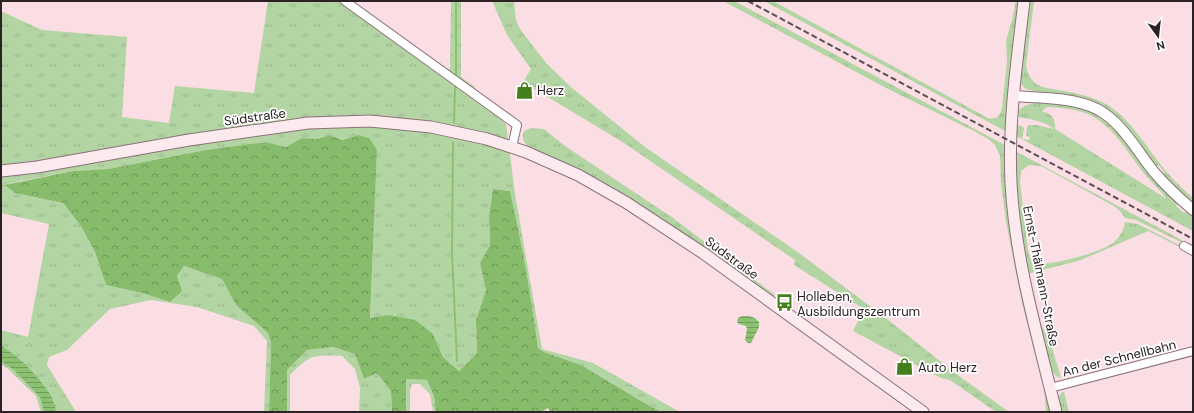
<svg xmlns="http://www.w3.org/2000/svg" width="1194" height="413" font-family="'DM Sans',sans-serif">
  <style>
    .grass { fill: url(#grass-tufts); fill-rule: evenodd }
    .forest { fill: url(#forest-crowns) }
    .water { fill: url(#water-rules) }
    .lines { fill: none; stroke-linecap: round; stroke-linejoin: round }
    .stream { stroke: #8bc170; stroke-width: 2 }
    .minor-casing { stroke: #8c7179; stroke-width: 10 }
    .tertiary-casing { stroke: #8c7179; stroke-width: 12 }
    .secondary-casing { stroke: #8c7179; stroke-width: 13 }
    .minor { stroke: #fff; stroke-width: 8 }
    .tertiary { stroke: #fff; stroke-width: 10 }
    .secondary { stroke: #fceaef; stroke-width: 11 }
    .rail { stroke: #5d4d51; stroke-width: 2; stroke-dasharray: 6 3; stroke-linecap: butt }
    .labels { text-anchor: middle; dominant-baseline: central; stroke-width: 3.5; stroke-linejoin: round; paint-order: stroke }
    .poi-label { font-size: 13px; fill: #2c2124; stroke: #fff; text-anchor: start }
    .street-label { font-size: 13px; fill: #2c2124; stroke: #fff }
  </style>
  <defs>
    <pattern id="grass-tufts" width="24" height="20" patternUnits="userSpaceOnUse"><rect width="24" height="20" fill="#b3d5a3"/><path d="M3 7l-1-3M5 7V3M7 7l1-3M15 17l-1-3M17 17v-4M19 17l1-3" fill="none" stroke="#9ab78c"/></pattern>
    <pattern id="forest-crowns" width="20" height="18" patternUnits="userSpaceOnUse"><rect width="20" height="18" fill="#86bc6b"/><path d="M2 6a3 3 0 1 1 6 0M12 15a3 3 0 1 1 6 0" fill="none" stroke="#6e9858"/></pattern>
    <pattern id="water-rules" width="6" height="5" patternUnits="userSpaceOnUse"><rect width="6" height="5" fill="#8bc170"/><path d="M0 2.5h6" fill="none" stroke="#729c5c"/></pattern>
  </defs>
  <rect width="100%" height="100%" fill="#fbdde4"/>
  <path class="grass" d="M268 1H347L501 119 506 124 515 194 542 349 593 363 680 412H661L648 405 581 365 544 352 538 348C531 295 522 243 510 191L493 189 489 216 490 245 480 263 486 290 476 320 477 353 459 371 443 357 433 334 389 315 370 319 377 150 358 135 341 140 329 135 318 139 302 138 286 147 265 142 108 169 73 171 21 181 5 185 15 193 63 203 81 226 95 252 106 285 142 293 170 302 177 276 184 266 222 279 236 305 268 333 271 343 269 412H264L267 341 254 326 197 307 151 300 110 309 67 350 49 357 47 365 76 412H41L36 396 8 369 1 364V330L28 337 49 224 1 213V11L42 30 127 37 122 117 169 123 175 86 254 93Z
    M451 1H461V77L475 87 473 89 449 72V67L450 69Z
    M492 1H514L516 20 520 29 546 63 572 88 645 147 799 253 887 319 955 373 1009 412H996L950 380 941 378 853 331 864 309 794 265 795 260 624 143 523 82 531 69 507 35Z
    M723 1H734L1007 146V183L1052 412H1046L1044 387 1022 303 1006 222 1001 182 1000 156 995 145 988 139 974 131 890 90Z
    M764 1H773L988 118C997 120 1000 116 1002 108L1007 61 1006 41 1012 20 1016 1H1021L1007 132Z
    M1027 1H1034L1026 65C1027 73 1031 81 1038 85 1044 88 1052 89 1059 90 1075 93 1091 96 1106 104 1131 119 1147 148 1165 170 1173 180 1183 189 1193 198V205L1163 175 1164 172 1159 165 1155 166 1115 117 1047 94 1026 89 1020 83 1019 79Z
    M1044 102 1065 104 1089 110 1111 124 1178 203 1176 206 1184 213 1187 210 1193 215V231L1014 135 1016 125 1021 126 1024 128 1022 139 1029 140 1030 137 1026 136 1027 127 1029 125H1036L1054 129C1045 121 1029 119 1017 117L1016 113C1023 104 1033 103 1044 102ZM1049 107C1061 108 1074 109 1085 113 1112 123 1126 151 1143 172 1150 181 1160 190 1167 199L1055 129C1055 119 1053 113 1042 112L1045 108Z
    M531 128 544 129 565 146 673 218 775 295 773 297 531 149C525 144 521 140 524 131Z
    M1013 150 1193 246V248L1136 220 1125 218 1120 211 1114 206 1041 166 1029 165 1021 171 1020 182 1028 251 1032 263C1045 268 1102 252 1113 243 1120 237 1124 230 1125 222L1138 224 1181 246 1182 248 1148 231 1081 260 1027 274 1017 217Z
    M1033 300H1035L1041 324 1051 344 1061 378 1056 376 1050 368Z
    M333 347 355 354 364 379 377 373 391 391 392 412H359L360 388 355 369 342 356C313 355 311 354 290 375V412H287V370L307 350Z
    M406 379 427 380 434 396 436 412H433L430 394 420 384H412L410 390V412H406Z
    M1062 392H1064L1069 412H1058L1057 399Z"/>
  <path class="forest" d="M329 135 342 140 358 135 369 138 377 150 370 318 389 315 415 320 433 334 443 357 459 371 477 353 476 320 486 290 480 263 490 245 489 216 493 189 510 191C522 243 531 295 538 348L544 352 581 365 648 405 661 412H550L548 408 541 412H436L434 396 427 380 406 379V412H392L391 391 377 373 364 379 355 354 333 347 307 350 287 370V412H269L271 343 268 333 236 305 222 279 184 266 177 276 182 291 170 302 142 293 106 285 95 252 81 226 63 203 15 193 5 185 73 171 108 169 207 150 266 142 286 147 302 138 318 139Z"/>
  <path class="water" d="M742 316H749L755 318 759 322V327L751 343H748L745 340 747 329 746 326 739 324 737 322 738 318Z
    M1 346C18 355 40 378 50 394 53 399 55 406 56 412H44L40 397 14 370 1 361Z"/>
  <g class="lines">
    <path class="stream" d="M456 75V1
      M454 123 455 87
      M453 142 452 253 457 361"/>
    <defs>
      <path id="minor" d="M345 1 517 125 512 147
        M1184 246 1193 251
        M1050 388 1193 351"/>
      <path id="tertiary" d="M1013 96C1040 98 1072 97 1097 109 1122 122 1137 151 1154 172 1166 186 1179 198 1193 210"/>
      <path id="secondary" d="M1024 1C1017 61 1008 122 1011 183 1015 260 1038 337 1056 412
        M1 171 37 167 189 140 308 123 370 121 431 127 487 139 526 152 578 175 627 203 703 253 923 412"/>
    </defs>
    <use href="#minor" class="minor-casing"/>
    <use href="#tertiary" class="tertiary-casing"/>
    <use href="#secondary" class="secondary-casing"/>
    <use href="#minor" class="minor"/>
    <use href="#tertiary" class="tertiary"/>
    <use href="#secondary" class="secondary"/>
    <path class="rail" d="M748 1 1193 239"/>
  </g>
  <defs>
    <symbol id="shop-bare" viewBox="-9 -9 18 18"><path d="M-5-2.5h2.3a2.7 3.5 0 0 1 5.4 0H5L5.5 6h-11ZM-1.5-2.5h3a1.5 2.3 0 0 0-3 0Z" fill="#437f1a" stroke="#fff" stroke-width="2.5" paint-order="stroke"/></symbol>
    <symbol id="bus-bare" viewBox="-9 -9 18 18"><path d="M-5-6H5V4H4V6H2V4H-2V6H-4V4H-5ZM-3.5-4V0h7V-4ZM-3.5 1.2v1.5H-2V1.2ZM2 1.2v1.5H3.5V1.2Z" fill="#437f1a" stroke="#fff" stroke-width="2.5" paint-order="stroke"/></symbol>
  </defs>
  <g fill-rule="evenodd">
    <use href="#shop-bare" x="512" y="78" width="25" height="25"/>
    <use href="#bus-bare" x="772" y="290" width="25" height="25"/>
    <use href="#shop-bare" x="892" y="354" width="25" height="25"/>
  </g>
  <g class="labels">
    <g class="poi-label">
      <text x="537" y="90">Herz</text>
      <text x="797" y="296">Holleben,<tspan x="797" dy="15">Ausbildungszentrum</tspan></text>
      <text x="918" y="367">Auto Herz</text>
    </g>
    <g class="street-label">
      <text transform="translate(255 117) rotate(-8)">Südstraße</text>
      <text transform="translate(732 258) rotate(36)">Südstraße</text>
      <text transform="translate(1041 276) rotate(79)">Ernst-Thälmann-Straße</text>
      <text transform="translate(1119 358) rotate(-14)">An der Schnellbahn</text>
    </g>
  </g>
  <rect width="1194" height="413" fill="none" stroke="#2c2124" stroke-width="4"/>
  <g transform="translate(1158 36) rotate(165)" stroke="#ffffff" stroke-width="3" paint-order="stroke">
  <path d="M0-3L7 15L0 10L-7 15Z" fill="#2c2124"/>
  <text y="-6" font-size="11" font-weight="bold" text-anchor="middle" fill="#2c2124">N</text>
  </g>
</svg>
